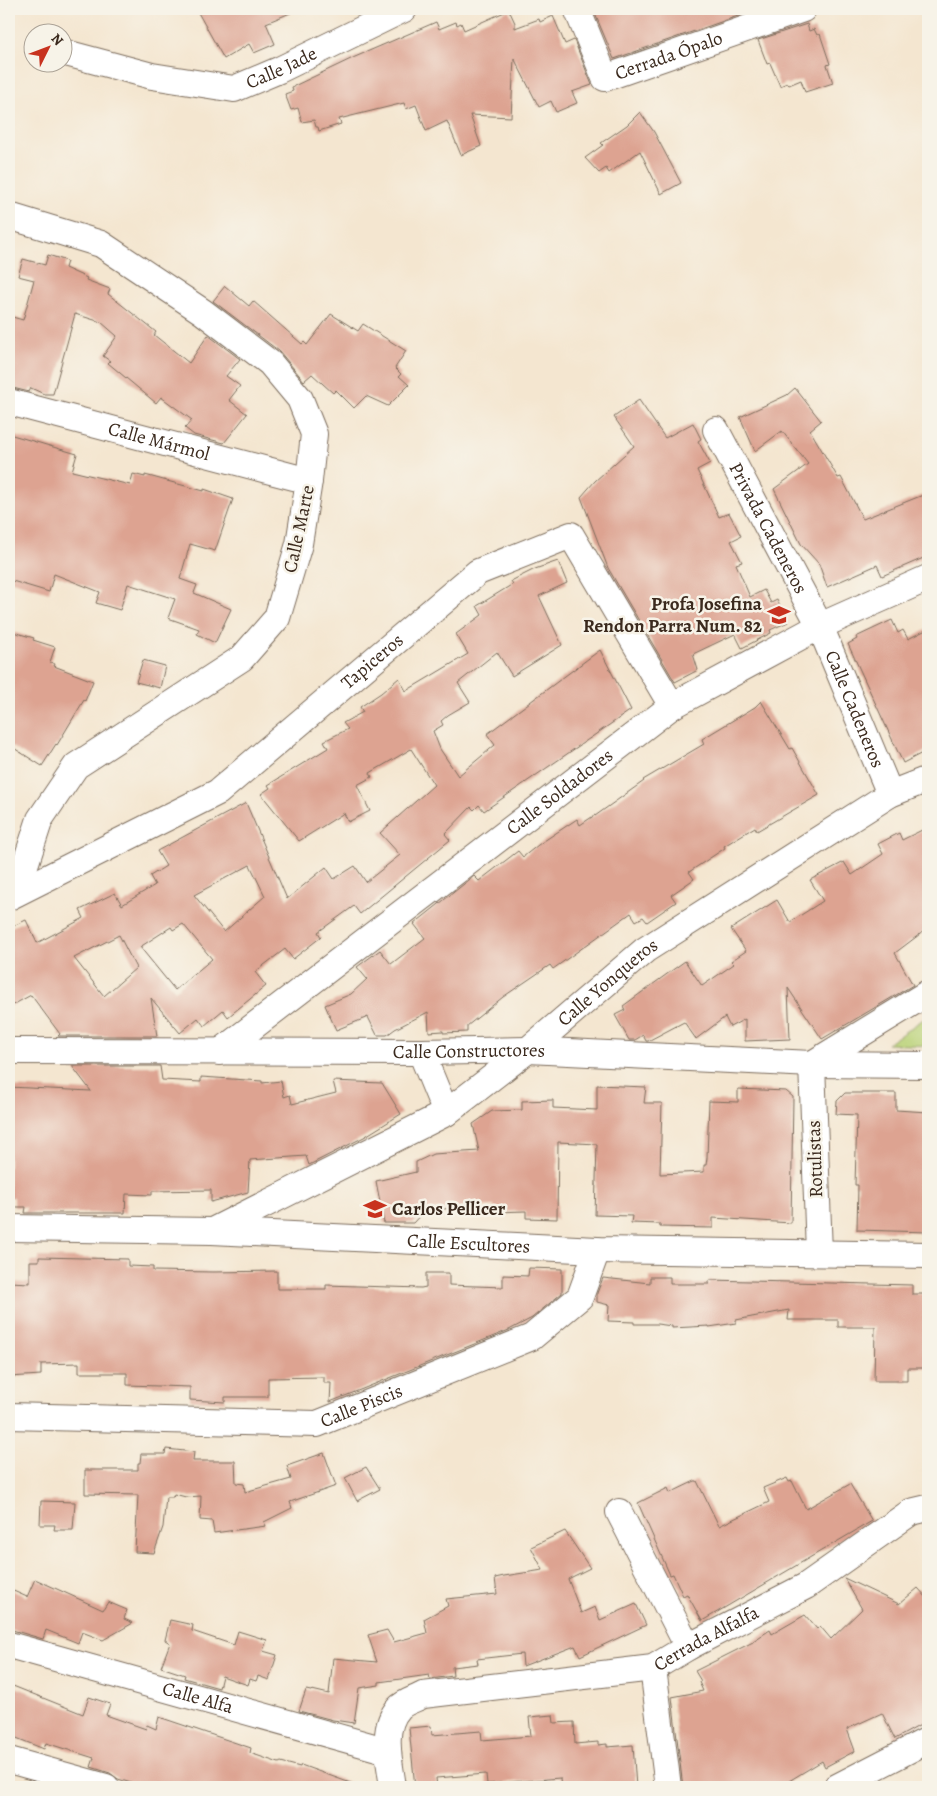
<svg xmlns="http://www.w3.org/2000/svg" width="937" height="1796" font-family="Alegreya,serif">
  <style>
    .green { fill: #b9d277; stroke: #7a7e4a }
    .building { fill: #dda391; fill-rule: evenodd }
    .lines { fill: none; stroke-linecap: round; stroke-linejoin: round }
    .minor-casing { stroke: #7c6c5c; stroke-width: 28 }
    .minor { stroke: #fff; stroke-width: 26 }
    .labels { text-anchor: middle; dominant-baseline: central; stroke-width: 5; stroke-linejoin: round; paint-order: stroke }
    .street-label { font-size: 19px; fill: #3b2a1e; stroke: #f7f3e8 }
    .poi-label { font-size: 19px; font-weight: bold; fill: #3b2a1e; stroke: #f7f3e8; text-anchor: end }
  </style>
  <rect width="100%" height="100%" fill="#f7f3e8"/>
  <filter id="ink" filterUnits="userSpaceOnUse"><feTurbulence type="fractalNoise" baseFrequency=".02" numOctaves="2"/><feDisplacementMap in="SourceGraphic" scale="10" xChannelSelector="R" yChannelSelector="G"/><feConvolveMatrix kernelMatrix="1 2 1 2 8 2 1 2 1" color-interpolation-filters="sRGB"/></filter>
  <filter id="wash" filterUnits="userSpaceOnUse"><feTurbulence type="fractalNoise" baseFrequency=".0096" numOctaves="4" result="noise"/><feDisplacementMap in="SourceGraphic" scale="20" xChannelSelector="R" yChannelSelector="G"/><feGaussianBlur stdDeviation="1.12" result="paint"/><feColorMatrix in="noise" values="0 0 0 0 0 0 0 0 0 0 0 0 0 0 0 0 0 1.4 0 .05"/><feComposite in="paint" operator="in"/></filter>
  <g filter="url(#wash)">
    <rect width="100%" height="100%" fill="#f4e6d0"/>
    <path class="green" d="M928 1016V1046L887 1044Z"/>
    <g id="blocks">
      <path class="building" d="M196 9H300L266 23 275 44 254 53 249 44 224 59Z
        M593 9H758L614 59Z
        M509 10 515 23V28L539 19 540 22 553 16 565 44 574 40 592 85 572 92 577 103 556 112 551 101 539 107 514 58 511 117 470 115 481 146 461 155 447 121 426 131 416 105 406 109 404 103 339 119 341 124 319 131 318 127H316L314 120 302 122 298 108 291 110 285 94 293 91 292 87 355 57 436 22 439 29 456 22 457 25 461 23 464 30Z
        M807 24 809 31 814 29 817 35 820 34 830 64 827 65 833 83 805 92 801 80 789 85 787 83 780 86 770 63 767 64 758 40Z
        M640 112 654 132 681 183 661 194 640 151 609 173 606 168 599 173 585 158 603 145 601 143 627 125Z
        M48 255 67 261 65 268 87 278 86 280 110 289 108 294 156 332 154 335 189 363 208 335 240 359 226 376 240 386 229 400 247 414 224 443 194 435 185 428 192 420 161 397 156 403 108 363 110 361 103 356 117 336 101 322 75 314 53 394H44L31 388 29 392 9 387V316L23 320 34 280 18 276 23 259 45 265Z
        M225 286 249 306 253 301 302 344 304 342 307 345 331 314 358 331 363 324 406 351 395 368 401 374 399 376 409 385 388 406 366 396 354 408 336 390 333 393 312 374 304 381 279 351 213 301Z
        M795 388 821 421 810 430 838 478 841 477 863 519 928 493V556L882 576 877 565 827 587 819 564 801 544 774 489 808 464 782 431 755 451 740 417 787 395Z
        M639 400 665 438 693 423 701 439 698 441 710 463 697 470 719 517 729 513 741 536 731 541 742 562 736 564 750 597 764 590 771 603 777 600 788 622 770 630 771 633 742 648 735 634 693 654 698 670 675 682 608 568 581 497 595 481 634 446 614 417Z
        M9 434 77 454 72 471 130 485 133 474 145 477V475L204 491V489L233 499 215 551 190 544 180 579 197 585 194 593 231 609 215 643 197 634 199 629 168 618 175 599 128 584 120 610 96 603 100 592 54 574 49 592 9 580V522L13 511 9 510Z
        M558 561 567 583 539 596 562 645 512 676 497 652 458 683 470 702 448 715 441 721 443 725 433 731 440 749 458 776 495 745 487 734 600 650 631 710 484 811 479 805 474 810 471 807 445 834 450 840 360 914 354 906 318 932 321 937 293 959 285 949 255 972 266 986 228 1017 223 1010 204 1026 198 1018 180 1033 151 998 157 1036H58L60 1034 31 995 9 1007V928L26 920 37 943 84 918 80 910 115 893 122 905 155 885 150 876 166 866 157 851 246 803 287 899 326 867 334 879 355 866 366 882 400 855 380 833 434 785 411 749 370 773 372 777 357 785 370 811 348 822 344 813 299 841 261 794 270 788 268 785 328 748 324 741 348 729 343 723 363 712 360 707 381 693 399 678 406 691 468 654 456 634 482 615 477 606 513 584 511 581 535 569ZM250 865 265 896 224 932 194 895ZM183 924 212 959 175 990 140 947 171 927 173 930ZM119 935 136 968 104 996 74 958Z
        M892 620 898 633 903 630 908 639 928 629V750L903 763 848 644 857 639 856 637Z
        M13 632 34 638 33 640 55 647 50 662 55 664 54 666 93 681 85 701 84 700 57 745 56 744 42 766 9 745V645Z
        M143 660 165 666 160 688 136 682Z
        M761 701 790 749 792 748 819 795 757 831 755 827 724 846 725 848 689 872 694 879 671 895 676 902 647 922 643 917 636 921 631 913 553 969 550 965 503 997 467 1026V1032L443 1033V1031L429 1032 428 1012 395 1029 387 1035H377L368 1017 336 1030 325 1005 351 994 367 979 357 967 380 950 391 964 425 938 414 924 474 876 479 881 518 851 523 857 538 845 577 819 580 825 595 815V816L644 781 643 780 704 744 702 739 755 707Z
        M928 827V928L895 953 913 985 822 1039 788 988 790 1039 745 1041V1019L730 1027 725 1017 696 1039 684 1022 648 1041H646L643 1035 635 1040H629L615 1015 625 1010 623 1006 685 961 702 986 734 964 731 961 746 951 731 929 777 900 790 922 823 901 810 880 844 862 852 875 883 854 878 844 899 833 902 840Z
        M72 1066H160L162 1080 201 1082V1077L262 1081V1083L281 1081 284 1097 290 1095 292 1104 336 1093 333 1081 382 1083 401 1114 364 1137 309 1165 306 1156 250 1160 248 1192 211 1202V1190L152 1191V1195L126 1194 125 1213H25L26 1207H14V1197H9V1087L91 1091Z
        M597 1085 646 1087 644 1103H662L660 1174 704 1172V1165H706L707 1158 709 1101 738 1102V1089L786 1091 793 1097 791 1223 713 1218V1228L660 1227V1224L631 1223 632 1216 595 1215 597 1144 558 1142 557 1219 526 1218V1211L494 1212V1206L425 1210 413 1223H384L376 1181 416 1172V1162L433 1154 479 1151 473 1124 492 1111 522 1110V1101L553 1100V1108L597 1110Z
        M845 1093H896V1110L928 1112V1232L857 1230 858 1185H855L857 1115 836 1114 837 1101Z
        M39 1257 128 1259V1266L153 1267V1271L213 1272 277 1271V1289H326V1285L421 1288 426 1287V1273H449V1285L503 1287V1275L528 1276 529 1268 562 1269V1293L532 1318 509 1330 330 1402 331 1383H324V1377L268 1378V1397H225V1402L190 1400V1387L127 1385V1373H79V1363L41 1364V1375L9 1377V1282L30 1283V1261H39Z
        M650 1277H670V1284H709V1280L912 1285V1294H928V1368H907V1381H874L875 1327H838V1320H788L789 1310 736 1320V1323L709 1327V1326L672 1328V1326L657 1324H634V1322L608 1321 609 1305 597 1302V1293L603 1278 650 1283Z
        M166 1449 194 1452 193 1461H235L236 1483 244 1484 245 1492 291 1479 287 1466 324 1453 336 1486 290 1502 292 1508 264 1522 266 1526 214 1533 212 1521 200 1520 201 1496 186 1497 174 1494 173 1497H166L163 1527 154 1553 135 1552 138 1495 85 1494V1470H138V1463H140L141 1454H165Z
        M366 1467 380 1489 357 1501 345 1478Z
        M787 1478 789 1482 792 1481 806 1509 850 1484 872 1521 702 1621 687 1594 683 1596 673 1574 670 1575 638 1503 668 1488 670 1493 695 1481H697L719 1526 769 1502 763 1488Z
        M41 1501 75 1502 73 1530H54L55 1525H40Z
        M565 1531 590 1568 568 1579 581 1613 595 1607 600 1620 636 1604 646 1625 580 1656 575 1646 523 1666 522 1654 477 1659 478 1664 452 1667 453 1676 430 1679 429 1675 379 1682V1685L359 1688 354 1723 333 1720 299 1711 306 1690 311 1691 312 1690 329 1694 333 1658 377 1662 368 1635 387 1630 394 1642 427 1633 424 1619 448 1606 446 1599 497 1594 495 1578 504 1576 543 1570 531 1547Z
        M844 1578 899 1604 918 1588 928 1599V1721L895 1739 882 1713 847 1729 855 1751 825 1767 822 1761 789 1781 793 1787H683L672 1697 703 1691 699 1682 701 1681 695 1671 753 1642V1641L770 1630 772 1634 805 1615 817 1629 820 1626 831 1639 862 1609Z
        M35 1579 103 1610 108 1602 127 1610 124 1619 133 1623 103 1640 82 1632 78 1643 46 1630 43 1639 9 1629V1589L27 1597Z
        M170 1620 193 1625 192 1631 234 1645 238 1631 267 1640 263 1651 277 1655 269 1680 258 1676 256 1681 250 1679 248 1685 222 1676 219 1688 184 1678 185 1675 161 1667 170 1643 165 1640Z
        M13 1686 83 1714 89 1697 110 1704 106 1715 146 1729 147 1725 156 1729 159 1717 251 1748 250 1753 279 1763 281 1762 300 1767 301 1765 356 1785V1787H144L118 1779 110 1773 91 1767 94 1758 46 1743 44 1749 9 1735V1698Z
        M553 1715 554 1723 574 1722 575 1744 598 1742V1745L607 1744V1747L633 1745 636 1787H561L560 1778 487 1784 486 1774 436 1778 437 1787H415L409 1728 431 1726 432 1735 481 1731 482 1740 531 1736 529 1717Z"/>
    </g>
  </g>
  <g filter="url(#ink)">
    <use href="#blocks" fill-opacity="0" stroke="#7c6c5c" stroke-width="1"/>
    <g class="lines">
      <defs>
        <g id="minor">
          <path id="s1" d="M577 9 605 78 803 9"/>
          <path id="s2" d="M62 52 152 76 234 89 279 70 404 9"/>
          <path d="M9 216 101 244 203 312 270 363 300 399 314 434 309 481 299 544 277 618 242 658 76 766 40 819 16 893"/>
          <path id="s3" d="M9 402 309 481"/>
          <path id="s4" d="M716 430 820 626 890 794"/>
          <path id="s5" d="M9 897 218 792 478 572 571 535 672 706"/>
          <path id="s6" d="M9 1051 421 1052 528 1050 812 1064 928 1065"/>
          <path id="s7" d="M220 1052 672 706 820 626 928 578"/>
          <path d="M421 1052 446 1113"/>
          <path id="s8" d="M9 1228 212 1231 597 1250 928 1255"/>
          <path id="s9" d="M214 1230 446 1113 528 1050 645 950 890 794 928 779"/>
          <path d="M819 1253 812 1064 928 993"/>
          <path id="s10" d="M9 1416 317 1424 532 1337 580 1297 597 1250"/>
          <path d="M619 1512 688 1647"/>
          <path id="s11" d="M9 1645 388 1751"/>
          <path d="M653 1668 668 1787"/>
          <path d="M9 1760 106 1787"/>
          <path id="s12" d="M393 1787C390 1763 380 1728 399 1708 404 1702 416 1699 423 1695L653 1668 688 1647 806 1586 911 1512 928 1508"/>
          <path d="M837 1787 928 1740"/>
        </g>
      </defs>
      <use href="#minor" class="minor-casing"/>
      <use href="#minor" class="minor"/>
    </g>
  </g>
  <defs>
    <symbol id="school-bare" viewBox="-9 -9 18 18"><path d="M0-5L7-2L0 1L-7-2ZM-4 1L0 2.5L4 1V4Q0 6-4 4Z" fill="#c8321e" stroke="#f7f3e8" stroke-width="2.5" paint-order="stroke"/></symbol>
  </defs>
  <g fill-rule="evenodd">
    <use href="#school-bare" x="763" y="599" width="32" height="32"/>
    <use href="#school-bare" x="359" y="1193" width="32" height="32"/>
  </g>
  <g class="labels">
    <g class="street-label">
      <text stroke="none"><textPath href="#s1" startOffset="142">Cerrada Ópalo</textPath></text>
      <text stroke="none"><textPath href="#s2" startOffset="228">Calle Jade</textPath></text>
      <text stroke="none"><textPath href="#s3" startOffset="155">Calle Mármol</textPath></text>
      <text stroke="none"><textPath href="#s4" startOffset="111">Privada Cadeneros</textPath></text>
      <text transform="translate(299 529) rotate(-78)">Calle Marte</text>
      <text stroke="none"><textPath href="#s5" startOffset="436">Tapiceros</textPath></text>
      <text stroke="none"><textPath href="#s4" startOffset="312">Calle Cadeneros</textPath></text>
      <text stroke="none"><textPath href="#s7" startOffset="428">Calle Soldadores</textPath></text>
      <text stroke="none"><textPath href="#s9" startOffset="468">Calle Yonqueros</textPath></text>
      <text stroke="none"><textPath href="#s6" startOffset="460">Calle Constructores</textPath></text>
      <text transform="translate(815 1159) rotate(-92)">Rotulistas</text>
      <text stroke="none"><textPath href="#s8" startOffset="460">Calle Escultores</textPath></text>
      <text stroke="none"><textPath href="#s10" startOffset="356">Calle Piscis</textPath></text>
      <text stroke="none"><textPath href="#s12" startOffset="402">Cerrada Alfalfa</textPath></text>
      <text stroke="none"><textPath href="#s11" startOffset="196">Calle Alfa</textPath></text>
    </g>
    <g class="poi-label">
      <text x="762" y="604">Profa Josefina<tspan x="762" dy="22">Rendon Parra Num. 82</tspan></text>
      <text x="392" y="1209" text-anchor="start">Carlos Pellicer</text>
    </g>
  </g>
  <rect width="937" height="1796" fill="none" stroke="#f7f3e8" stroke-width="30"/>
  <g transform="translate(48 48) rotate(48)"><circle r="24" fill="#f7f3e8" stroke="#aca397"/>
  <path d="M0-4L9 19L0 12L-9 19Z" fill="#c8321e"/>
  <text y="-8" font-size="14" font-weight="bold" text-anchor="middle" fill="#3b2a1e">N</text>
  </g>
</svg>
